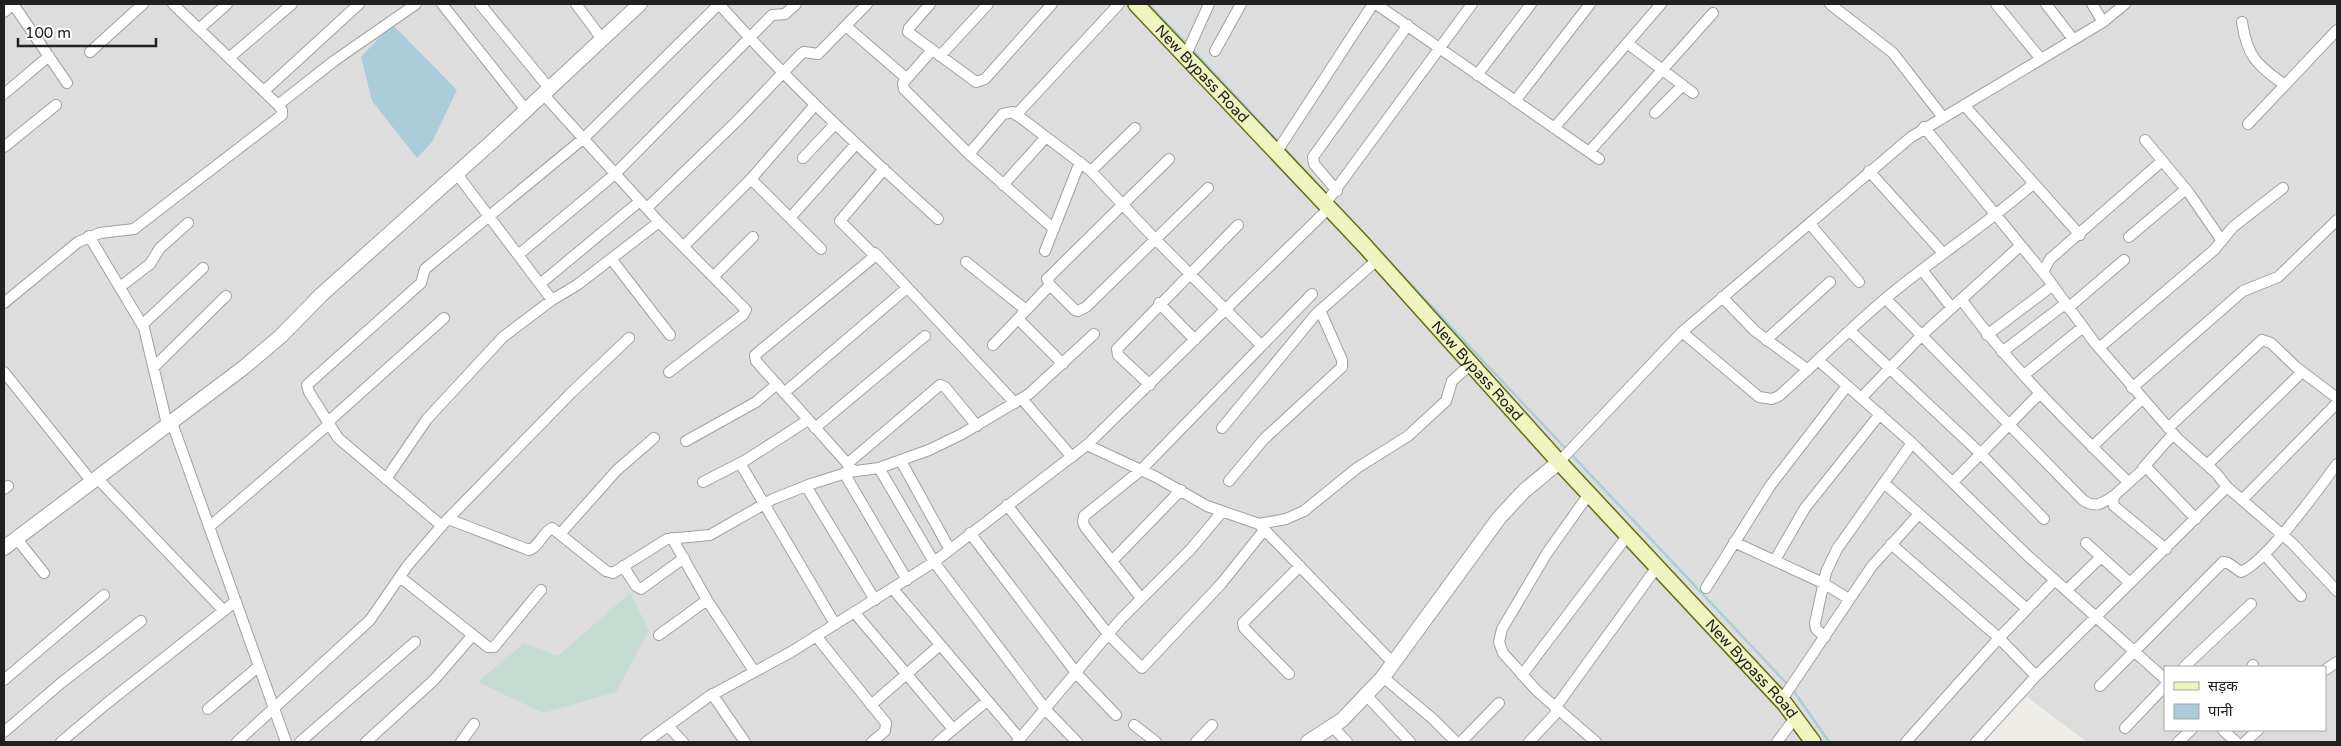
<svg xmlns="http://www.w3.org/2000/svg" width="2341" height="746" font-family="'Varela Round','Noto Sans Devanagari',sans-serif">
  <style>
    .residential { fill: #dedddd; fill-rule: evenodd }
    .wetland { fill: #c5dcd2 }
    .water { fill: #abcdd9 }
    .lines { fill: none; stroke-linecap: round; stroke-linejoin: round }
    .stream { stroke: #abcdd9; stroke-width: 2.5 }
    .minor-casing { stroke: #a1a1a1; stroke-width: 12 }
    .tertiary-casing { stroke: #a1a1a1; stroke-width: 16 }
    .secondary-casing { stroke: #616e0f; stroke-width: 18 }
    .minor { stroke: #fff; stroke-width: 10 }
    .tertiary { stroke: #fff; stroke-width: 14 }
    .secondary { stroke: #f0f4c0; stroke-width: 15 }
    .labels { text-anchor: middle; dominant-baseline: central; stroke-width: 5; stroke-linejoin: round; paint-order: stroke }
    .street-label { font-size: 15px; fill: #202020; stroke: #fff }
  </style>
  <rect width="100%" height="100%" fill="#efede7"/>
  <path class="residential" d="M4 4H2337V742H2087L2027 697 1975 742H4ZM2165 667H2325V730H2165Z"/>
  <path class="wetland" d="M630 593 649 630 616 692 543 713 478 682 524 643 558 656Z"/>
  <path class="water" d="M392 24 457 90 432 142 417 158 372 101 361 57Z"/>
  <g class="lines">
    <path class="stream" d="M1148 4 1187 44
      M1191 48 1279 143
      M1283 147 1328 196
      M1373 244 1566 449
      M1570 453 1789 686
      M1793 690 1829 742"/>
    <defs>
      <path id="minor" d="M13 4 67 83
        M442 4 526 110
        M480 4 549 88
        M576 4 602 39
        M719 4C787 81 862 150 938 219
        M930 4 909 28 908 32 976 82 985 79 1052 4
        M1376 4 1599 159
        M1830 4 1893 53 1942 116
        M1996 4 2040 58
        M2046 4 2073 39
        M2092 4 2103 22
        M4 12 13 4
        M2242 22C2247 57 2257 65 2285 85
        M846 26 906 78
        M199 29 227 4
        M1627 43 1693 93
        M932 50 903 83 904 89 969 154 1054 229
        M1215 51 1241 4
        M90 52 143 4
        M940 56 988 4
        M1185 57 1209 4
        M229 58 292 4
        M1477 75 1531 4
        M264 91 359 4
        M4 94 49 56
        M543 94 659 222 746 310 743 315 669 372
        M1515 101 1590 4
        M278 105 334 61 416 4
        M1964 105 2080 235
        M1655 113 1683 85
        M1016 115 1119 4
        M2248 124 2337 30
        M1924 127 2045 275
        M1554 128 1661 4
        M2145 140 2189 193 2222 241
        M4 147 56 105
        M1589 152 1713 13
        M1276 153 1373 4
        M969 154 1003 114 1013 112 1091 171 1155 239 1261 345
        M803 158 835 124
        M1169 159 1047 279 1050 285 1075 310 1078 311 1086 307 1208 188
        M2162 161 2050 259 2043 272 2094 342 2178 439 2216 473 2227 487 2292 543 2337 591
        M1091 171 1135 128
        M1869 171 1943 253
        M457 174 552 300
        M751 179 821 249
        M1003 185 1046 137
        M1337 191 1314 164 1313 157 1408 25
        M1325 204 1472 4
        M647 208 737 121 801 54 804 52 818 54 867 4
        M790 218 856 144
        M1810 224 1859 282
        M89 236 144 328 167 424
        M2129 237 2186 189
        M684 246 751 179 815 105
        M1045 251 1080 162
        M875 253 1015 403
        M518 255 615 174 772 15 785 14 796 4
        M612 260 670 335
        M966 262 1026 310
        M1922 270 1952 308
        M714 276 753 237
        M540 284 640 201
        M120 287 150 264 160 248 188 223
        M1722 297 1755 331 1808 370
        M1886 299 2083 500C2095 509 2103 503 2115 495
        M1961 299C2010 366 2069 424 2128 482
        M4 303 78 242 100 233 134 229 282 115V110L278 105 173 4
        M1159 303 1195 340
        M2068 308 2124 260
        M1018 319 1063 364
        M142 325 203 268
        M1850 331 1980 453 2044 519
        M1682 332 1759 397 1772 399 1779 396C1815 364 1849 329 1886 298 1934 258 1986 225 2033 184
        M1987 335 2052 286
        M1766 340 1830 282
        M993 345 1050 285
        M2099 348 2214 250 2233 227 2283 188
        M2002 352 2065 304
        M1818 360 1912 443 2028 556 2165 679
        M154 367 226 296
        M4 372 92 482
        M2024 375 2083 327
        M1150 385 1118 355 1117 349 1238 225
        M2132 388 2243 291 2278 277 2337 220
        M784 393 907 288
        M1861 398 1922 335 2020 246
        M1022 399 1072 457
        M171 420 286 742
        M328 422 444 318
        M815 428 925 336
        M1222 428 1316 314 1377 260
        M2168 428 2262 340 2271 343 2296 367 2337 398
        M686 441 756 402 777 384
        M1087 445 1156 477 1207 506 1259 524 1394 664
        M2092 447 2142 399
        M901 461 950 550
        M1559 462 1682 332 1911 137 2103 22 2125 4
        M740 463 835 624
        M847 464 940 385 945 387 977 426
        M2207 465 2302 372
        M879 468 934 562 1046 710 1077 742
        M2143 468 2173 434
        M854 471 756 361 755 355 875 256 840 221 884 169
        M844 473 907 580
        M97 478 224 611
        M386 479 427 419 503 337 552 300 577 285 659 222
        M1229 481 1264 439 1342 367V360L1320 310
        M1954 481 2040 393
        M703 482 746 460 808 420
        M1884 483 2027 609
        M806 486 875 600
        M4 489 8 486
        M1589 494 1547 553 1502 629 1499 642 1503 653 1537 691 1596 742
        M2243 499 2337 403
        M1007 505 1108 634 1142 668 1221 584 1265 529
        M448 519 529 550C539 547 542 533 552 528L606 571 613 573 667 539 710 535 773 499 811 484 849 472 879 468 929 450 962 434 1029 394 1094 334
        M1259 524 1286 519 1304 511 1357 468 1408 436 1446 401 1452 381 1471 364
        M442 526 338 438 309 392 307 385 421 283 425 269 584 138 719 4
        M209 527 329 424
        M970 533 1077 674 1116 715
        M560 534 617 470 654 438
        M16 538 44 573
        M672 538 707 600 754 671
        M1734 542 1823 583 1849 599
        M2086 543 2130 583
        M1891 544 1999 638 2036 676
        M2166 549 2114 506 2113 500 2115 495 2146 467 2196 519
        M2264 554 2301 596
        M1775 560 1805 508 1880 414
        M1112 561 1181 490
        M623 566 636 586 641 589 684 558
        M400 577 488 647H494L541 590
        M1706 588 1770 486 1847 386
        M893 589 1020 739
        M2067 590 2101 557
        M1141 598 1085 527 1083 522 1084 516 1141 470 1312 294
        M854 612 953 729
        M659 635 707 600
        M816 636 886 723 885 731 872 742
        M1825 637 1816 629 1815 623 1826 572 1837 549 1912 443
        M2184 667 2251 604
        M2252 667 2253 665
        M2325 670 2337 662
        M1289 674 1244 628 1243 623 1300 566
        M1522 675 1628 535
        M1383 677 1433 719 1456 742
        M4 680 104 595
        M2100 686 2223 562 2228 563 2241 572C2267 561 2318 490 2337 464
        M712 694 745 742
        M1366 695 1410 742
        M1781 701 1872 566 1919 514
        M871 705 940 645
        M1555 708 1657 567
        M208 709 259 666
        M1134 725 1156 742
        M668 726 683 742
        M1333 727 1347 742
        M2125 728 2165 686
        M2223 730 2236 742
        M4 732 61 683 141 621
        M61 742 106 704 236 601
        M237 742 370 620 408 565 444 523 571 393 629 338
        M300 742 415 642
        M366 742 434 680 472 636
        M461 742 474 724
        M646 742 708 697 791 652 934 562 1087 445 1329 208
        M938 742 987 701
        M1017 742 1121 619 1190 550 1222 512
        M1196 742 1212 725
        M1461 742 1499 703
        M1529 742 1559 710
        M1777 742 1795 718
        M1906 742 1999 638 2055 580
        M1976 742 2036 676 2227 487
        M2178 742 2191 730
        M2245 742 2258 730"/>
      <path id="tertiary" d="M4 548 243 368 281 336 321 295 494 140 640 4
        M1308 742 1342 720 1383 677 1499 518 1524 491 1559 462"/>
      <g id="secondary">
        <path id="s1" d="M1136 4 1364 245 1559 462 1785 704 1813 742"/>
      </g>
    </defs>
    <use href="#minor" class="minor-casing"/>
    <use href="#tertiary" class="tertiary-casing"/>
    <use href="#secondary" class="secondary-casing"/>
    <use href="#minor" class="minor"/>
    <use href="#tertiary" class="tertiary"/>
    <use href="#secondary" class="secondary"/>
  </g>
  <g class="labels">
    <g class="street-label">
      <text stroke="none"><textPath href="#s1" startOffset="96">New Bypass Road</textPath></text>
      <text stroke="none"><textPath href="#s1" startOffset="501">New Bypass Road</textPath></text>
      <text stroke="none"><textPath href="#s1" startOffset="906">New Bypass Road</textPath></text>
    </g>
  </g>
  <rect width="2341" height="746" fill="none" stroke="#202020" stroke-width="10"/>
  <rect x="2164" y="666" width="162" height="65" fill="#ffffff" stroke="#a6a6a6"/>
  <rect x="2174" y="682" width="25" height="8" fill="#f0f4c0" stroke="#a6a6a6"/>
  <text x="2208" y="691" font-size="15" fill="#202020">सड़क</text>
  <rect x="2174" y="704" width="25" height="15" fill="#abcdd9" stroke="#a6a6a6"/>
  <text x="2208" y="716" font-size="15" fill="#202020">पानी</text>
  <path d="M18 38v8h138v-8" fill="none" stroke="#202020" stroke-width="2.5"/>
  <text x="25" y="38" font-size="15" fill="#202020" stroke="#ffffff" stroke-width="4" paint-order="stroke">100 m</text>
</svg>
